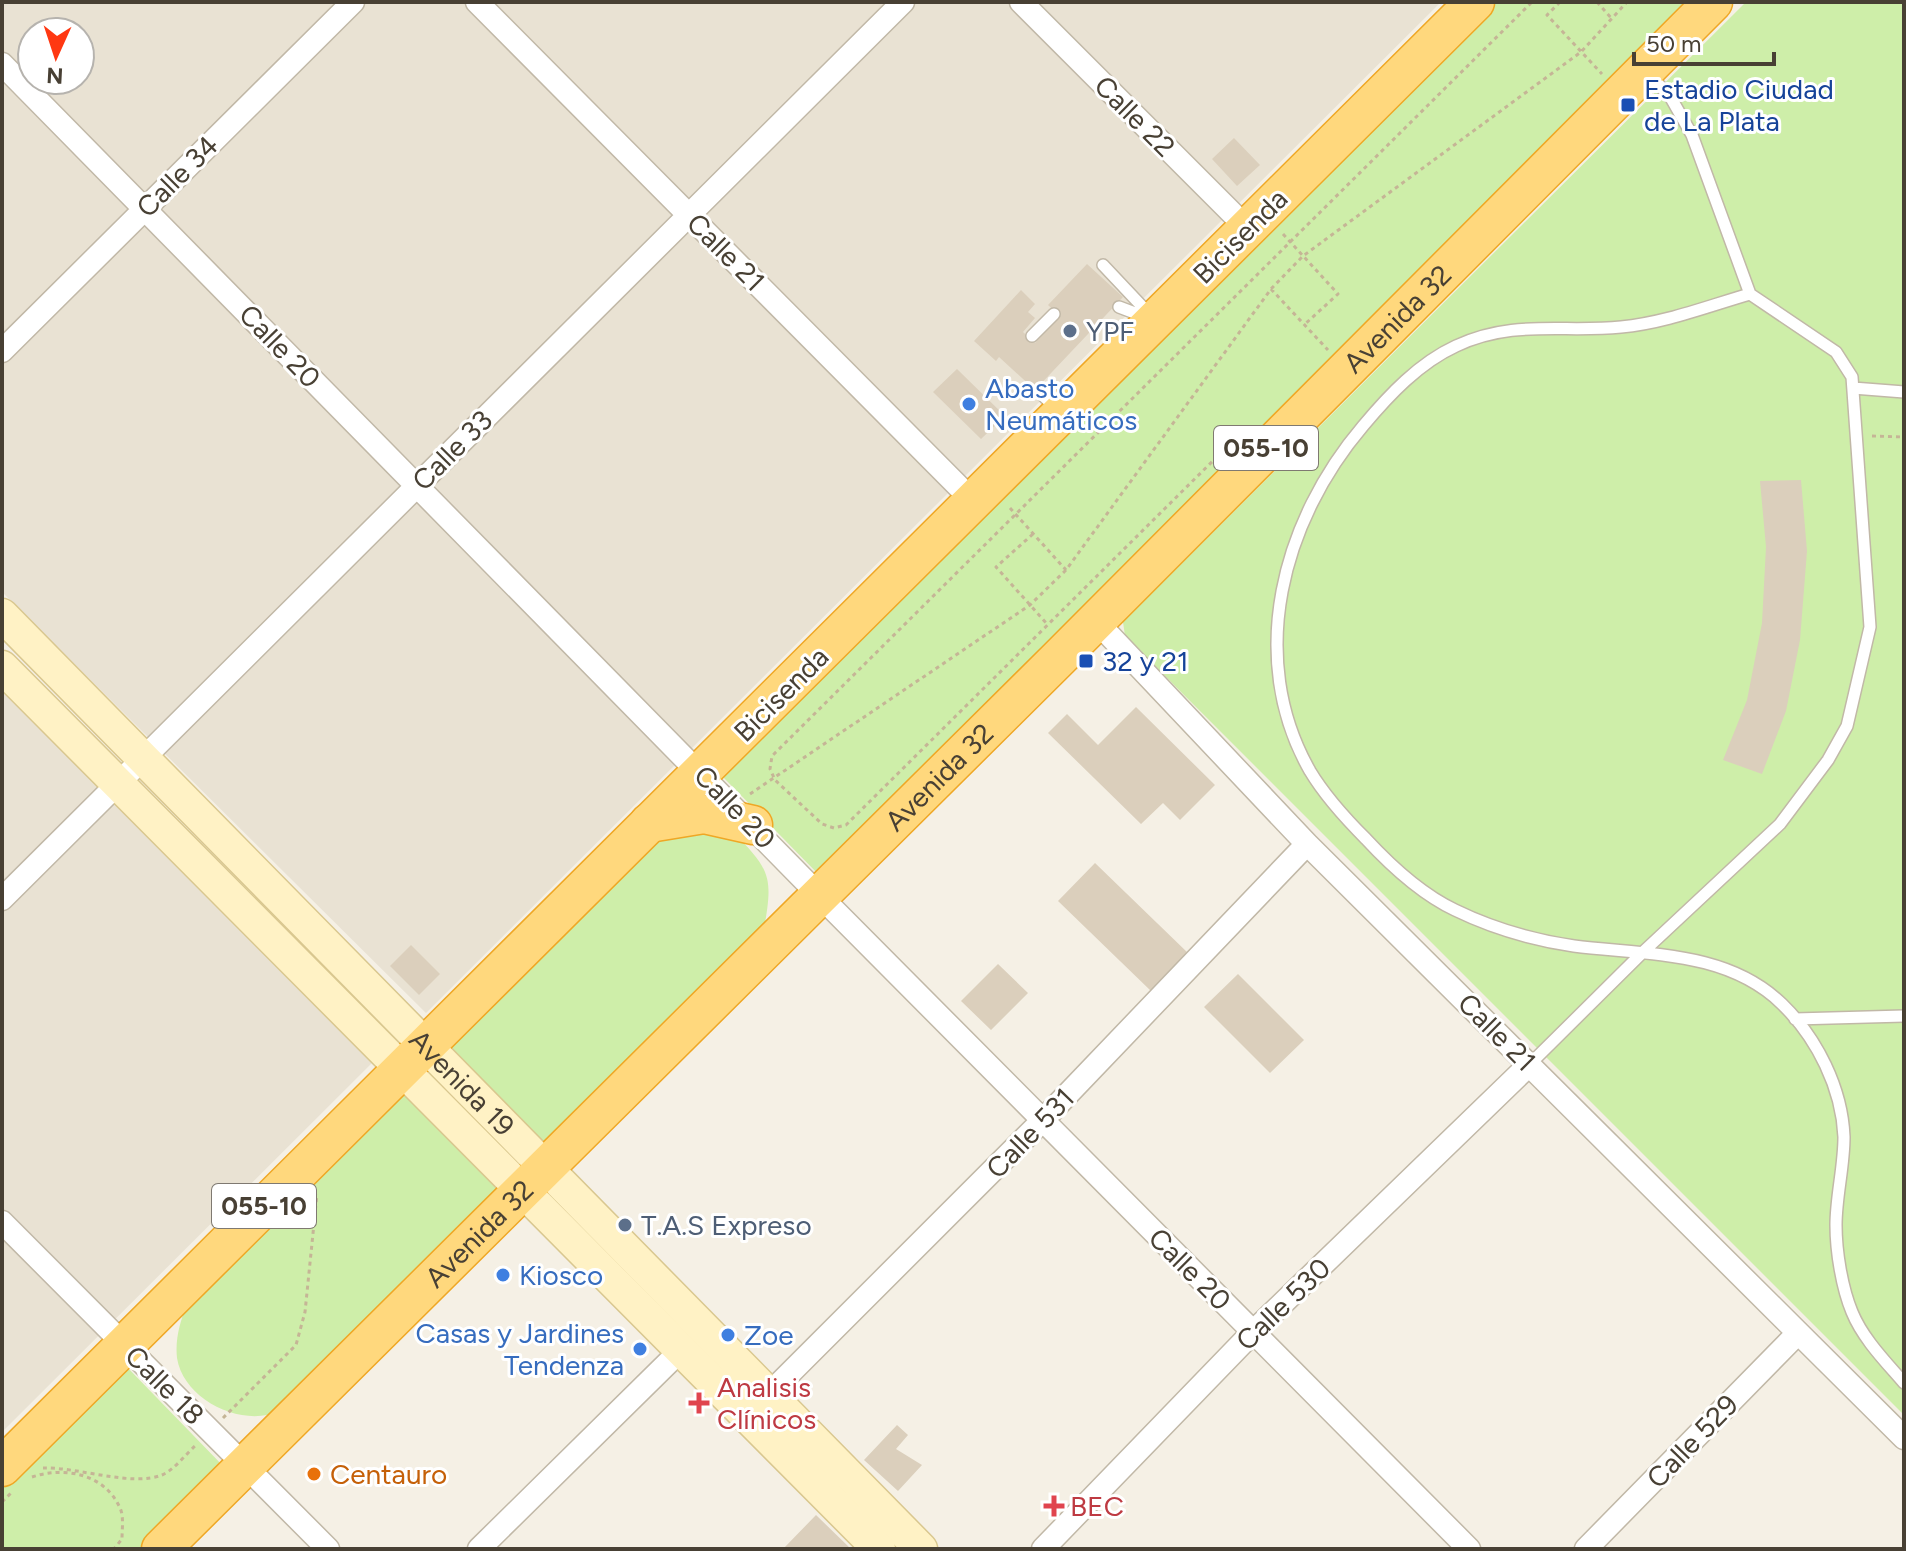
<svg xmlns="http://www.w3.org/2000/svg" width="1906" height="1551" font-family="Figtree,sans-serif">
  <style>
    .residential { fill: #e9e2d3; fill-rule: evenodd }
    .green { fill: #ceeea9 }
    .building { fill: #dbcfbc }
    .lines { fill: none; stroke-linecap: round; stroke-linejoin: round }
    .service-casing { stroke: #c1b8a7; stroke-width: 14 }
    .minor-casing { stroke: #c1b8a7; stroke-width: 25 }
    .secondary-casing { stroke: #d9c78f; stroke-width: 35 }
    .trunk-casing { stroke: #efa725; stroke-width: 41 }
    .path { stroke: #c5b596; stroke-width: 3; stroke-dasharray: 4 4; stroke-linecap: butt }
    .service { stroke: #fff; stroke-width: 11 }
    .minor { stroke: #fff; stroke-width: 22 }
    .secondary { stroke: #fff2c5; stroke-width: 32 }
    .trunk { stroke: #ffd87d; stroke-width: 38 }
    .transit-dot { fill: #1a4fb4; stroke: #fff; stroke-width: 3 }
    .service-dot { fill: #5c6f8a; stroke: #fff; stroke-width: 3 }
    .shop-dot { fill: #3f7fe0; stroke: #fff; stroke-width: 3 }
    .health-dot { fill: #e0444e; stroke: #fff; stroke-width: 3 }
    .food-dot { fill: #e8710a; stroke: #fff; stroke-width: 3 }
    .labels { text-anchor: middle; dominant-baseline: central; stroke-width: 6; stroke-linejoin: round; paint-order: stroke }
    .shield { fill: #fff; stroke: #7f7971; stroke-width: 2 }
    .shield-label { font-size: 26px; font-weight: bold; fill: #484034 }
    .transit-label { font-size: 28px; fill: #164399; stroke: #fff; text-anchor: start }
    .street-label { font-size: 28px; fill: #484034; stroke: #fff }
    .service-label { font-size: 28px; fill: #4e5e75; stroke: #fff; text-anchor: start }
    .shop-label { font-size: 28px; fill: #366cbe; stroke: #fff; text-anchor: start }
    .health-label { font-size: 28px; fill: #be3a42; stroke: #fff; text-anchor: start }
    .food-label { font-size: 28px; fill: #c56008; stroke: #fff; text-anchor: start }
  </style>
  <rect width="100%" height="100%" fill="#f5f0e5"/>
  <path class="residential" d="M2 2H1441L426 1013 2 592ZM32 32H80V80H32Z
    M2 688 375 1060 2 1432Z"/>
  <path class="green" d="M1494 2H1700L822 878 720 774Z
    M1746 2H1904V1415L1125 636 1123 622Z
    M663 831H732C773 872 773 878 763 935L544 1152 442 1050Z
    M403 1092 502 1194 295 1402C287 1406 276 1414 267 1415 231 1422 183 1396 177 1358 175 1339 180 1322 187 1304Z
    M125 1365 226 1469 146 1549H2V1488Z"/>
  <path class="building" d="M1234 138 1260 165 1237 186 1212 159Z
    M1087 264 1123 297 1035 390 999 357 996 361 974 341 1021 290 1035 304 1028 312 1035 318 1023 332 1035 343 1060 316 1048 305Z
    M957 369 1005 416 981 439 933 392Z
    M1801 480 1807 551 1800 640 1786 711 1762 774 1723 760 1747 700 1762 623 1766 547 1760 481Z
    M1136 707 1215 785 1180 820 1163 803 1141 824 1048 733 1067 714 1098 745Z
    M1095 863 1188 953 1151 991 1058 901Z
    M411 945 440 974 419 995 390 966Z
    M998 964 1028 993 991 1030 961 1001Z
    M1238 974 1304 1040 1270 1073 1204 1007Z
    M897 1425 908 1435 896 1449 922 1465 898 1491 864 1460Z
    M816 1515 851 1549H783Z"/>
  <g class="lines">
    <defs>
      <path id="service" d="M1103 265 1153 318
        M1750 294C1708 306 1665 323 1621 327 1563 333 1513 319 1456 346 1419 363 1389 395 1363 426 1283 520 1245 657 1310 771 1325 796 1346 819 1366 839 1391 866 1421 894 1455 910 1492 928 1533 940 1574 946 1644 955 1727 950 1782 1004 1817 1038 1842 1088 1844 1137 1844 1167 1836 1196 1836 1225 1836 1252 1842 1288 1852 1312 1863 1339 1886 1362 1904 1383
        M1119 307 1148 318
        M1032 336 1054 314
        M1853 388 1904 392
        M1038 391 1058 410
        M1795 1019 1904 1016
        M1530 1064 1643 952 1780 824 1828 760 1847 726 1870 627 1852 377 1836 352 1750 294 1692 135 1671 98 1650 75"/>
      <path id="minor" d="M477 2 974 502
        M1021 2 1248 229
        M2 64 820 896 1469 1549
        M2 351 353 2
        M1096 621 1307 844 1904 1438
        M2 899 903 2
        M2 1222 328 1549
        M759 1404 1042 1121 1307 844
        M479 1549 680 1351
        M1043 1549 1253 1332 1530 1064
        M1586 1549 1798 1333"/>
      <g id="secondary">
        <path id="s1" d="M2 615 921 1549"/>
        <path d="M2 667 879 1549"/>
      </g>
      <g id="trunk">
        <path d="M649 823 704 814 753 825"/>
        <path d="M2 1467C493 978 985 491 1475 2"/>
        <path id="s2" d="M161 1549 1059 658 1713 2"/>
      </g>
    </defs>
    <use href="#service" class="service-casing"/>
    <use href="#minor" class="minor-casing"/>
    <use href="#secondary" class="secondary-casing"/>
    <use href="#trunk" class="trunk-casing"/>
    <path class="path" d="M1560 2 1547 15 1602 74
      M1597 2 1613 20
      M1283 234 1338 294 1304 325
      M1271 289 1328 350
      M1246 428 846 825 834 828 822 824 775 780 770 769 772 756 1532 2
      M1872 436 1904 437
      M1010 508 1066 570
      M1033 534 996 567 1048 625
      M750 794 1030 605 1066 570 1271 289 1303 256 1581 52 1627 2
      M223 1418 296 1345 305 1312 317 1194
      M43 1468C79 1467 131 1487 162 1475 174 1470 185 1455 195 1446
      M32 1477C65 1466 105 1474 120 1508 124 1516 122 1530 122 1539L114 1549
      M2 1502 11 1493"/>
    <use href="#service" class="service"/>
    <use href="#minor" class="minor"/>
    <use href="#secondary" class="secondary"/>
    <use href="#trunk" class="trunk"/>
  </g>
  <g class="transit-dot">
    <rect x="1620" y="97" width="16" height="16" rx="4"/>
    <rect x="1078" y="653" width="16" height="16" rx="4"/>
  </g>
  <g class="service-dot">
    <circle cx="1070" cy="331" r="8"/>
    <circle cx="625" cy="1225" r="8"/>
  </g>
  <g class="shop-dot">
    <circle cx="969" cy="404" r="8"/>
    <circle cx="503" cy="1275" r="8"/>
    <circle cx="728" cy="1335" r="8"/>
    <circle cx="640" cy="1349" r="8"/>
  </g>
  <g class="health-dot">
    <path d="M695 1391h8v8h8v8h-8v8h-8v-8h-8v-8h8z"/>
    <path d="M1050 1494h8v8h8v8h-8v8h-8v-8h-8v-8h8z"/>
  </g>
  <circle class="food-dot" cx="314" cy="1474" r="8"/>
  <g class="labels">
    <g class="shield">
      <rect x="1214" y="426" width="104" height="44" rx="6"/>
      <rect x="212" y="1184" width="104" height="44" rx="6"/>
    </g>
    <g class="shield-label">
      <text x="1266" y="448">055-10</text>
      <text x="264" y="1206">055-10</text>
    </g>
    <g class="transit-label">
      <text x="1644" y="89">Estadio Ciudad<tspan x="1644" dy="32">de La Plata</tspan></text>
      <text x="1102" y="661">32 y 21</text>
    </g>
    <g class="street-label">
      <text transform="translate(1135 116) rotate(45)">Calle 22</text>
      <text transform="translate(177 176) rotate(-45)">Calle 34</text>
      <text transform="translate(1240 236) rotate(-45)">Bicisenda</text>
      <text transform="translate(726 252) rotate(45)">Calle 21</text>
      <text stroke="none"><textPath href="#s2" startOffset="1744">Avenida 32</textPath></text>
      <text transform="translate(280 346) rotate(46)">Calle 20</text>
      <text transform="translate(452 450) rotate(-45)">Calle 33</text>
      <text transform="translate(781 694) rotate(-45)">Bicisenda</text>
      <text stroke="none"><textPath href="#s2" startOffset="1096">Avenida 32</textPath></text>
      <text transform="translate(735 807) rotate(46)">Calle 20</text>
      <text transform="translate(1497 1032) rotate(45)">Calle 21</text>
      <text stroke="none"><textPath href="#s1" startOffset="656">Avenida 19</textPath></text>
      <text transform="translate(1030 1133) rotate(-46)">Calle 531</text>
      <text stroke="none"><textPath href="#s2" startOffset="448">Avenida 32</textPath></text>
      <text transform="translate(1190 1269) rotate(45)">Calle 20</text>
      <text transform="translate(1283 1304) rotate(-44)">Calle 530</text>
      <text transform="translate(165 1385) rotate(45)">Calle 18</text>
      <text transform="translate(1692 1441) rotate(-46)">Calle 529</text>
    </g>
    <g class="service-label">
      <text x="1086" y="331">YPF</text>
      <text x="641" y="1225">T.A.S Expreso</text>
    </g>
    <g class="shop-label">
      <text x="985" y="388">Abasto<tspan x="985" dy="32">Neumáticos</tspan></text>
      <text x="519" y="1275">Kiosco</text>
      <text x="624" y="1333" text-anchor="end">Casas y Jardines<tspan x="624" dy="32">Tendenza</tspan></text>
      <text x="744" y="1335">Zoe</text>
    </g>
    <g class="health-label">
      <text x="717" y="1387">Analisis<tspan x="717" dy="32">Clínicos</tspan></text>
      <text x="1070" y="1506">BEC</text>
    </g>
    <g class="food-label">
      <text x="330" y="1474">Centauro</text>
    </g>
  </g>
  <rect width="1906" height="1551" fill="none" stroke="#484034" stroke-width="8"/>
  <g transform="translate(56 56) rotate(183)"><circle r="38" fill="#ffffff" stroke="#b6b3ae" stroke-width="2"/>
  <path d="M0-6L14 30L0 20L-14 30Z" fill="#ff3812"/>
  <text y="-12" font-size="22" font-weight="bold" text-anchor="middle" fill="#484034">N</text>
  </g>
  <path d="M1634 52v12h140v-12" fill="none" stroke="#484034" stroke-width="4"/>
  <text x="1646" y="52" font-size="24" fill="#484034" stroke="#ffffff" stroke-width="6" paint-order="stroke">50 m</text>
</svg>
